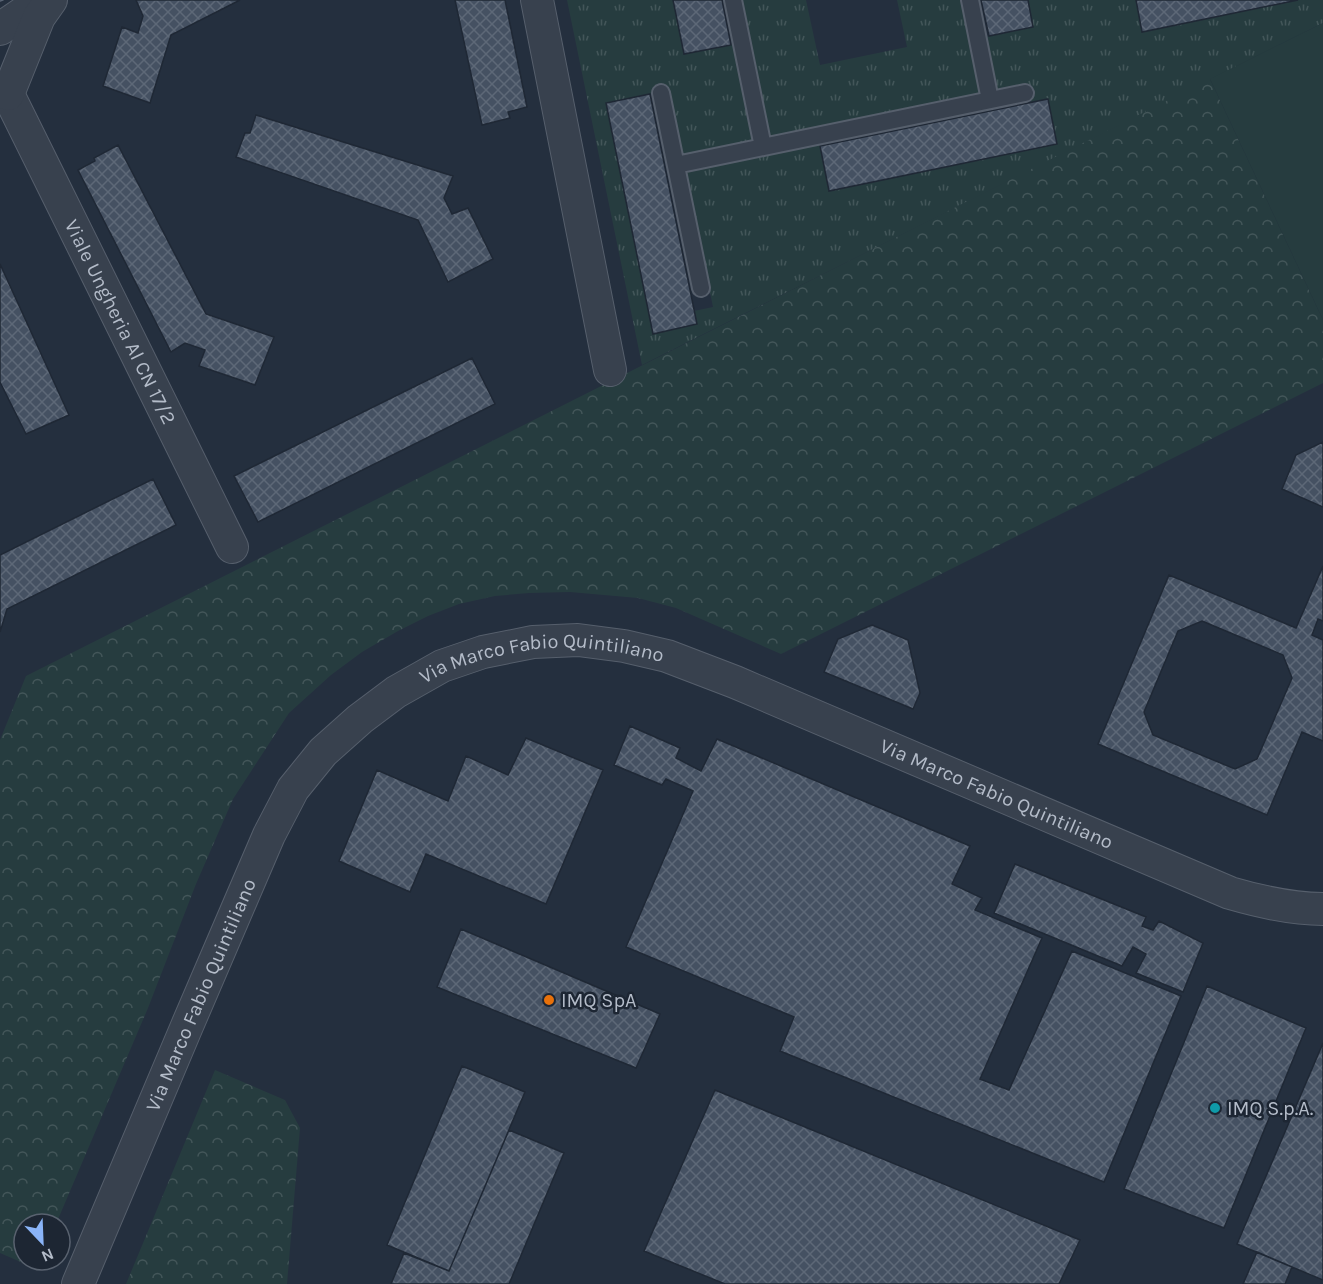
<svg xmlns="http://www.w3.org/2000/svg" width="1323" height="1284" font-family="Karla,sans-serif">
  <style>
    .grass { fill: url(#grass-tufts) }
    .park { fill: url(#park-crowns) }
    .pitch { fill: #263c3f }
    .building { fill: url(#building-cross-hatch); stroke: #1f2835; stroke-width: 1.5; fill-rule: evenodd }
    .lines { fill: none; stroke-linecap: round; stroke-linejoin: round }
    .service-casing { stroke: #565f6c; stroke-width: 20 }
    .minor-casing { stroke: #565f6c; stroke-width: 34 }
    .service { stroke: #38414e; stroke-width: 16 }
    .minor { stroke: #38414e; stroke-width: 32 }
    .tram { stroke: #5a6575; stroke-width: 1.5 }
    .food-dot { fill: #e8710a; stroke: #1d2633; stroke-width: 2 }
    .culture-dot { fill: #0f9aa8; stroke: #1d2633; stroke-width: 2 }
    .labels { text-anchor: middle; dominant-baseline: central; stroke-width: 5; stroke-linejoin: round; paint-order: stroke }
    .street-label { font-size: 20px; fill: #b4bcc9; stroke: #1d2633 }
    .poi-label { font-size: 20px; fill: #b4bcc9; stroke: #1d2633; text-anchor: start }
  </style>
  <defs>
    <pattern id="grass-tufts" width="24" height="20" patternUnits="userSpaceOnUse" patternTransform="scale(1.5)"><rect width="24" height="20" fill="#263c3f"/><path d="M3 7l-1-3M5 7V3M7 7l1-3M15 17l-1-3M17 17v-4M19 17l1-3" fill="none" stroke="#435659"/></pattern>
    <pattern id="park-crowns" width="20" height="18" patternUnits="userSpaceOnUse" patternTransform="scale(1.5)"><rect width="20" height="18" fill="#263c3f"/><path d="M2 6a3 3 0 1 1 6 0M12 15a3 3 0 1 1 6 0" fill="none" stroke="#435659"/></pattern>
    <pattern id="building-cross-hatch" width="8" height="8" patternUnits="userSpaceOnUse" patternTransform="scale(1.5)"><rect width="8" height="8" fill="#455162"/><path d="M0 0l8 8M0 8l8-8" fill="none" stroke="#5d6877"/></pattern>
  </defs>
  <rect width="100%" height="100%" fill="#242f3e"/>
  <path class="grass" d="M567 0H673L685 54 736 43 756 140 682 156 669 90 606 104 653 334 697 324 694 311 713 307 685 168 819 140 830 191 1057 144 1048 99 1031 102 1027 84 995 91 984 37 1033 27 1028 0H1136L1142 31 1298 0H1323V23L642 365Z
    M740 0H806L820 65 907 47 897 0H964L983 94 768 138Z"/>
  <path class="park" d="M1210 79 1323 320V383L781 654 676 608 638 598 570 592 529 593 495 596 459 604 428 616 398 631 362 652 331 675 289 713 233 799 196 884 148 1008 56 1224H24V1260H41L37 1269 0 1253V740L26 676Z
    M215 1070 285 1100 300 1128 287 1284H126Z"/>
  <path class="pitch" d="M1323 23V320L1210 79Z"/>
  <path class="building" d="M136 0H240L171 35 150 103 103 86 122 27 138 33 143 16Z
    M455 0H505L527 107 508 112 510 118 482 125Z
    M673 0H722L731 45 684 54Z
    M981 0H1028L1033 27 989 36Z
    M1136 0H1298L1142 32Z
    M650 94 697 324 653 334 606 103Z
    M1048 99 1057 144 829 191 820 146Z
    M256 115 453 176 444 198 452 214 468 208 493 259 448 282 418 220 236 157 245 133H250Z
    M118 145 206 314 274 337 255 385 199 366 205 350 185 343 171 352 78 170 95 161 94 158Z
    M0 264 69 415 26 434 0 382Z
    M472 358 495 404 258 522 234 476Z
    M1323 442V507L1282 489 1296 455Z
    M153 479 176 525 7 609 0 632V555Z
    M1323 566V621L1318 619 1312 635 1323 640V741L1302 732 1267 815 1098 744 1169 575 1296 628ZM1202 621 1283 655 1292 678 1257 759 1235 769 1153 735 1144 712 1178 631Z
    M872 625 908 640 920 693 913 709 824 672 838 639Z
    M630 726 680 748 676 758 701 771 717 739 970 846 952 884 982 898 975 910 1042 938 980 1079 1009 1090 1072 951 1181 996 1104 1182 780 1051 794 1017 626 947 693 791 666 779 662 785 614 765Z
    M526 738 603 770 546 904 426 854 410 892 339 861 377 770 448 801 466 756 508 775Z
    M1015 864 1146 917 1142 926 1153 930 1159 921 1203 943 1183 992 1136 973 1146 954 1133 947 1122 966 994 913Z
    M461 929 660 1014 636 1068 437 987Z
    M1207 986 1306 1028 1224 1228 1124 1189Z
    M1323 1043V1280L1237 1244Z
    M462 1066 525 1092 449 1271 387 1245Z
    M715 1090 1080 1240 1059 1284H725L644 1251Z
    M509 1130 564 1153 509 1284H391L404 1253 449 1271Z
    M1257 1252 1292 1267 1285 1284H1243Z"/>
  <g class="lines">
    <defs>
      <path id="service" d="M733 0 763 147
        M970 0 990 100
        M661 93 701 288
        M676 165 1025 93"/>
      <g id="minor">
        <path d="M537 0 610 370"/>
        <path d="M0 29 42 0"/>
        <path id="s1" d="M8 94 232 547"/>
        <path d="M8 94 39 17 51 0"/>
        <path id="s2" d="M78 1284 187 1026 269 835 293 789 323 752 360 719 396 692 442 666 483 652 533 642 578 640 624 646 667 656 735 682 1230 893C1261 902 1291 909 1323 909"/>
      </g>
    </defs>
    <use href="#service" class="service-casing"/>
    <use href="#minor" class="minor-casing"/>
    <use href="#service" class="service"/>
    <use href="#minor" class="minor"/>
    <path class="tram" d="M0 1 3 0"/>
  </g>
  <circle class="food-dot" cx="549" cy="1000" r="6"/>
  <circle class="culture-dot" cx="1215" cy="1108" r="6"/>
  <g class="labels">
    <g class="street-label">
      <text stroke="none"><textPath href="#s1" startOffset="254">Viale Ungheria Al CN 17/2</textPath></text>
      <text stroke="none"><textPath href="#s2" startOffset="836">Via Marco Fabio Quintiliano</textPath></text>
      <text stroke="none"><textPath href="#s2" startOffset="1322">Via Marco Fabio Quintiliano</textPath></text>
      <text stroke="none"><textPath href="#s2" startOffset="314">Via Marco Fabio Quintiliano</textPath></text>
    </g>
    <g class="poi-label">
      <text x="561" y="1000">IMQ SpA</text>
      <text x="1227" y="1108">IMQ S.p.A.</text>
    </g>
  </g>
  <g transform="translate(42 1242) rotate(157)"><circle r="28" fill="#1d2633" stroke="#59626f" stroke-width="1.5"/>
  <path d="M0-4.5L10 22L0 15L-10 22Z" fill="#8ab4f8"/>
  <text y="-9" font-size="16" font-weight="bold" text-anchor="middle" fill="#b4bcc9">N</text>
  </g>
</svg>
